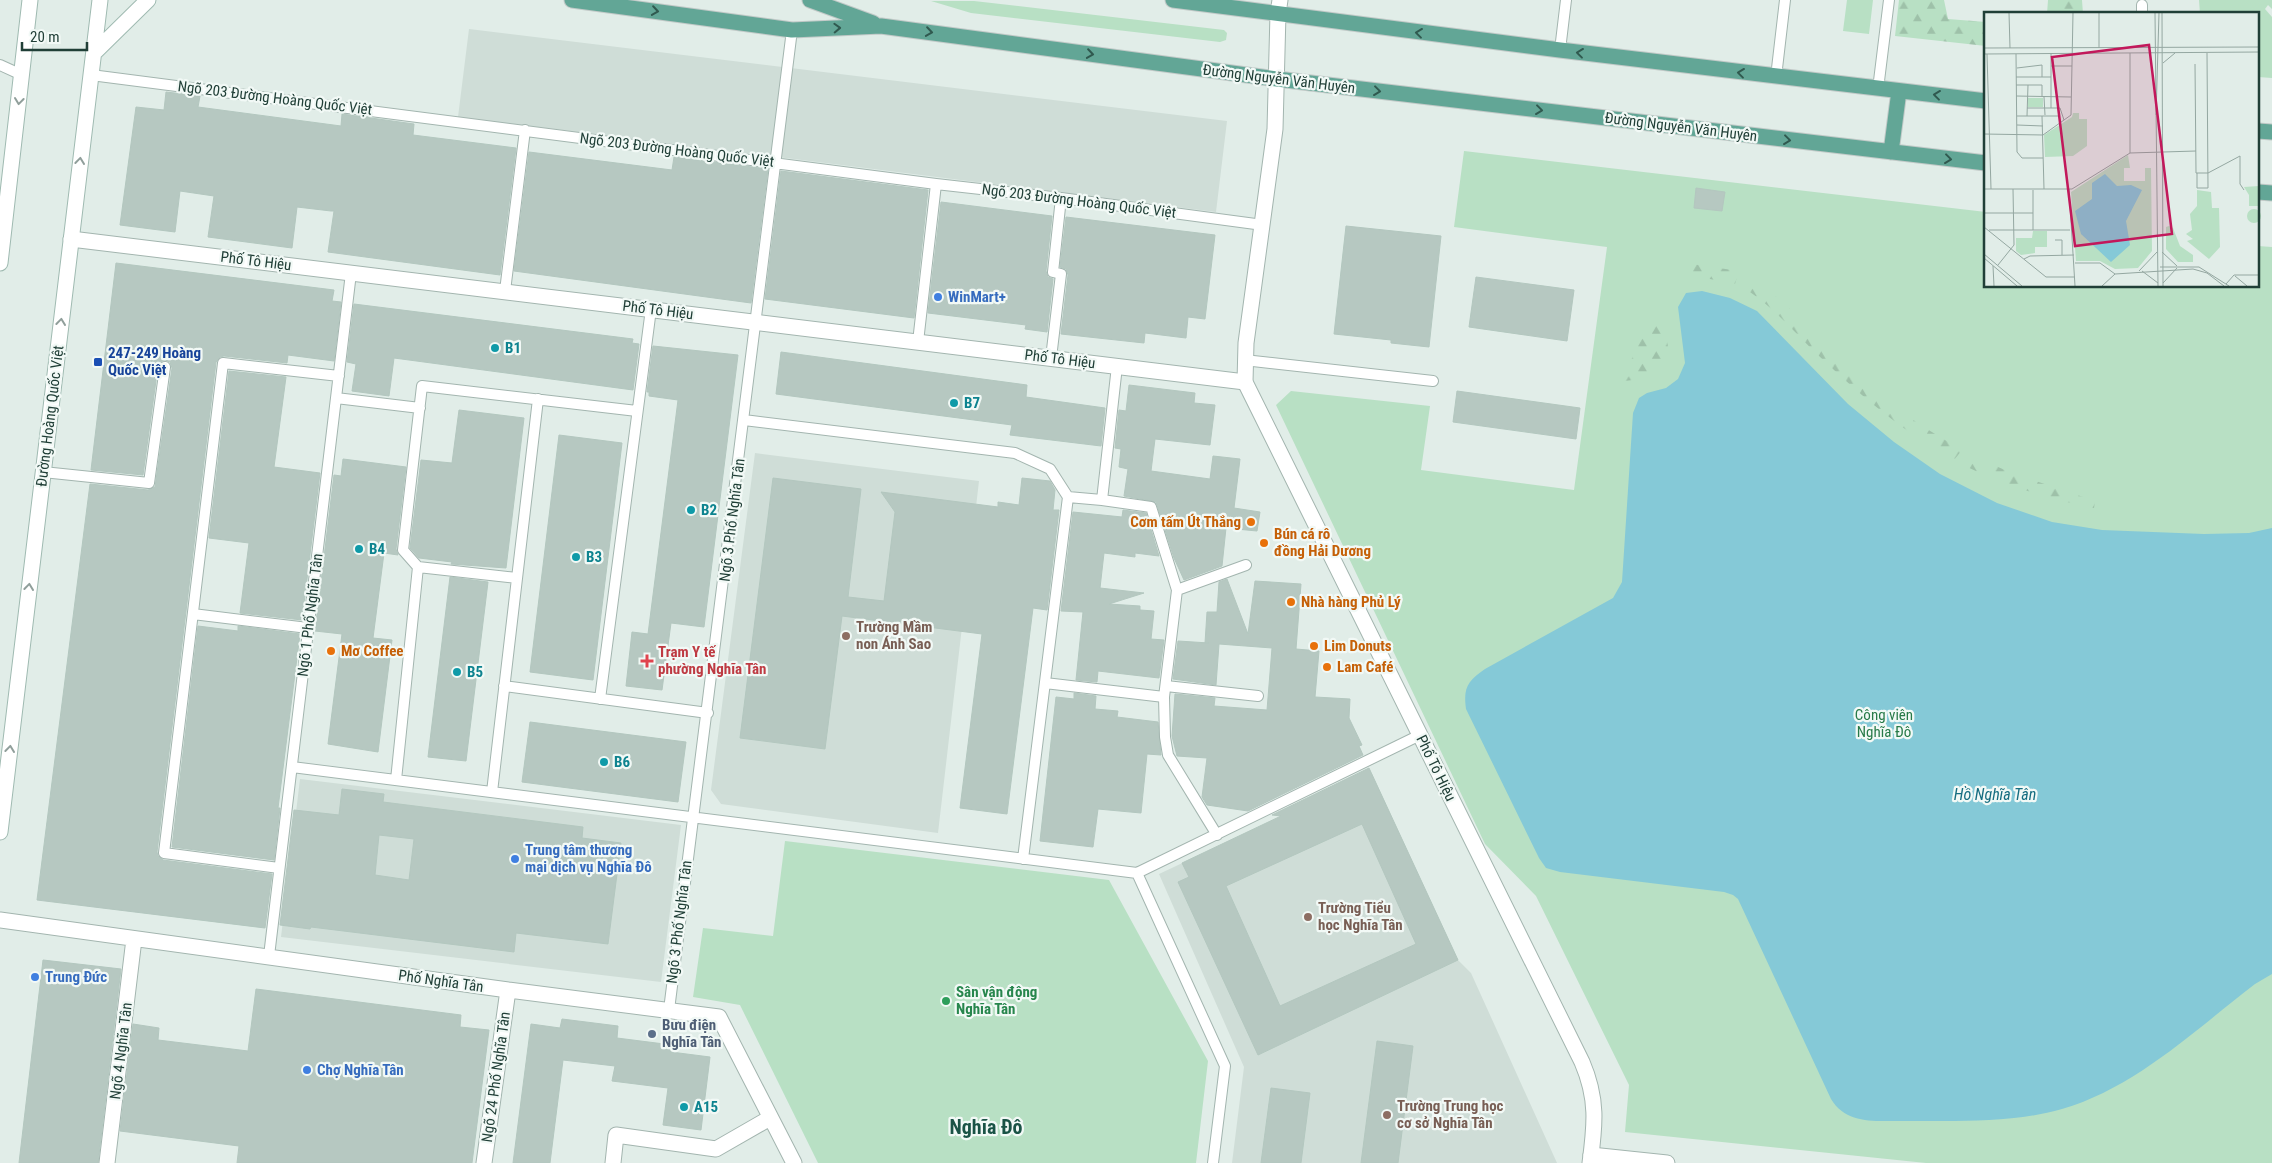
<svg xmlns="http://www.w3.org/2000/svg" width="2272" height="1163" font-family="'Roboto Condensed',sans-serif">
  <style>
    .built { fill: #cfddd7 }
    .green { fill: #b8e0c4 }
    .forest { fill: url(#forest-firs) }
    .water { fill: #85c9d7 }
    .building { fill: #b6c8c1; stroke: #b3c7bf; fill-rule: evenodd }
    .lines { fill: none; stroke-linecap: round; stroke-linejoin: round }
    .service-casing { stroke: #a3b5af; stroke-width: 12 }
    .minor-casing { stroke: #a3b5af; stroke-width: 17 }
    .tertiary-casing { stroke: #a3b5af; stroke-width: 17 }
    .secondary-casing { stroke: #9fbab1; stroke-width: 17 }
    .primary-casing { stroke: #c1c9c7; stroke-width: 17 }
    .service { stroke: #fff; stroke-width: 10 }
    .minor { stroke: #fff; stroke-width: 15 }
    .tertiary { stroke: #fff; stroke-width: 15 }
    .secondary { stroke: #fff; stroke-width: 15 }
    .primary { stroke: #62a696; stroke-width: 15 }
    .oneway { stroke: #30594f }
    .oneway2 { stroke: #909f9b }
    .shop-dot { fill: #3f7fe0; stroke: #f2f9f6; stroke-width: 2 }
    .culture-dot { fill: #0f9aa8; stroke: #f2f9f6; stroke-width: 2 }
    .transit-dot { fill: #1a4fb4; stroke: #f2f9f6; stroke-width: 2 }
    .food-dot { fill: #e8710a; stroke: #f2f9f6; stroke-width: 2 }
    .education-dot { fill: #8d6e63; stroke: #f2f9f6; stroke-width: 2 }
    .health-dot { fill: #e0444e; stroke: #f2f9f6; stroke-width: 2 }
    .leisure-dot { fill: #2e9e5b; stroke: #f2f9f6; stroke-width: 2 }
    .service-dot { fill: #5c6f8a; stroke: #f2f9f6; stroke-width: 2 }
    .labels { text-anchor: middle; dominant-baseline: central; stroke-width: 4.5; stroke-linejoin: round; paint-order: stroke }
    .street-label { font-size: 15px; fill: #203f37; stroke: #f2f9f6 }
    .shop-label { font-size: 15px; font-weight: bold; fill: #366cbe; stroke: #f2f9f6; text-anchor: start }
    .culture-label { font-size: 15px; font-weight: bold; fill: #0d838f; stroke: #f2f9f6; text-anchor: start }
    .transit-label { font-size: 15px; font-weight: bold; fill: #164399; stroke: #f2f9f6; text-anchor: start }
    .food-label { font-size: 15px; font-weight: bold; fill: #c56008; stroke: #f2f9f6; text-anchor: start }
    .education-label { font-size: 15px; font-weight: bold; fill: #785e54; stroke: #f2f9f6; text-anchor: start }
    .health-label { font-size: 15px; font-weight: bold; fill: #be3a42; stroke: #f2f9f6; text-anchor: start }
    .park-label { font-size: 15px; fill: #277a48; stroke: #f2f9f6 }
    .leisure-label { font-size: 15px; font-weight: bold; fill: #27864d; stroke: #f2f9f6; text-anchor: start }
    .service-label { font-size: 15px; font-weight: bold; fill: #4e5e75; stroke: #f2f9f6; text-anchor: start }
    .water-label { font-size: 16px; font-style: italic; fill: #156d80; stroke: #f2f9f6 }
    .district-label { font-size: 20px; font-weight: bold; fill: #1a5346; stroke: #f2f9f6 }
    .inset-road { fill: none; stroke: #94a7a1; stroke-width: 1 }
    .view { fill: #c2185b; fill-opacity: 0.15; stroke: #c2185b; stroke-width: 2.5 }
    .inset-edge { fill: none; stroke: #203f37; stroke-width: 2.5 }
  </style>
  <defs>
    <pattern id="forest-firs" width="22" height="20" patternUnits="userSpaceOnUse" patternTransform="scale(1.25)"><rect width="22" height="20" fill="#b8e0c4"/><path d="M5 1l3.5 6h-7zM16 11l3.5 6h-7z" fill="#9ec1a9"/></pattern>
  </defs>
  <rect width="100%" height="100%" fill="#e1ede8"/>
  <path class="built" d="M469 29 1227 121 1216 212 458 117Z
    M755 453 979 481 938 833 721 804 711 790Z
    M1372 774 1458 960 1471 973 1557 1163H1232L1244 1067 1159 874Z
    M300 779 681 825 661 982 281 937Z"/>
  <path class="green" d="M1847 0H1873L1869 34 1843 31Z
    M2199 0H2272V9L2268 5 2265 9 2272 17V78L2258 77V14H2200Z
    M931 1H974L1224 30 1227 33 1226 40 1220 42 971 13Z
    M1464 151 1986 212V286H2258V246L2272 247V1163H1926L1625 1132 1629 1085 1536 896 1485 844 1276 405 1291 391 1430 406 1421 470 1574 490 1607 247 1454 227Z
    M785 841 1109 880 1208 1061 1196 1163H818L740 1005 693 997 703 928 773 936Z"/>
  <path class="forest" d="M1899 0H1944L1948 19 1986 22V46L1895 36Z
    M2048 0H2082L2083 14H2047Z
    M1678 262 1739 271 1735 284 1690 275Z
    M1748 277C1786 298 1813 335 1844 365 1878 398 1920 426 1962 450L1954 460C1903 432 1860 395 1818 355 1792 330 1775 308 1744 288Z
    M1651 319C1654 322 1660 326 1663 329 1666 334 1668 343 1668 349 1667 373 1641 381 1621 381Z
    M1972 455 2009 472 2095 501 2094 508C2049 499 2006 486 1965 466Z"/>
  <path class="water" d="M1702 291 1730 298 1757 311 1848 404 1894 442 1940 474 1997 503 2052 522 2102 530 2204 534 2249 533 2272 528V974L2255 984C2195 1030 2135 1088 2062 1109 2013 1123 1960 1121 1910 1121 1881 1120 1848 1127 1831 1099L1738 899 1733 895 1724 892 1560 872 1546 868 1539 858 1466 709C1463 687 1468 681 1485 669L1613 598 1622 582 1633 413 1639 398 1647 393 1666 388 1678 379 1685 363 1678 307 1686 293Z"/>
  <path class="building" d="M166 92 200 96 198 107 341 126 342 114 414 124 413 135 516 148 500 275 328 252 334 211H331L297 207 292 248 208 237 214 196 180 191 175 232 120 225 136 107 164 110Z
    M529 152 672 170 674 157 768 169 751 303 514 271Z
    M781 171 928 190 914 318 765 299Z
    M1696 188 1725 192 1722 211 1694 208Z
    M941 202 1052 216 1046 271 1048 277 1053 279 1047 332 1025 329 1026 325 928 313Z
    M1066 217 1215 235 1205 319 1188 317 1186 338 1145 333 1144 343 1061 334 1068 275 1066 269 1060 267Z
    M1346 226 1441 236 1429 347 1391 343V340L1334 334Z
    M116 263 334 290 332 301 341 302 334 361 288 355 287 363 224 356 220 357 216 362 157 852 158 856 163 860 272 874 265 928 37 900 90 484 148 490 155 487 172 368 170 362 165 360 160 362 158 366 143 475 91 470Z
    M1476 277 1574 290 1567 341 1469 327Z
    M354 304 633 339 632 343 639 344 633 390 394 358 389 396 352 391 356 364 347 362Z
    M653 346 738 355 704 627 671 623 662 690 626 686 632 632 648 634 678 400 649 396V392H647Z
    M781 352 1027 385 1026 397 1105 408 1101 446 1010 435 1012 425 776 394Z
    M229 371 286 377 274 467 320 473 302 620 240 613 249 543 209 538Z
    M1129 385 1195 393 1194 403 1215 405 1210 445 1155 439 1151 471 1210 479 1213 456 1240 459 1234 508 1260 512 1257 531 1226 528 1222 566 1184 580 1174 558 1156 502 1124 496 1128 469 1119 467 1121 449 1115 448 1119 410 1126 411Z
    M1457 391 1580 408 1576 439 1453 422Z
    M459 410 524 418 506 568 451 564 452 562 419 558 410 548 421 460 452 463Z
    M559 435 622 443 593 680 530 672Z
    M343 459 406 467 396 549 398 555 384 553 373 638 392 640 378 752 328 744 342 634 315 631 334 475 341 476Z
    M773 478 861 489 848 597 884 601 895 512 881 492 998 507V502L1019 505 1022 478 1050 481 1055 490 1053 510H1059L1047 610 1033 608 1007 814 960 808 982 634 842 616 825 749 740 738Z
    M1123 510 1146 513 1159 556 1135 553V557L1104 553 1100 588 1144 593 1109 604 1140 606V610L1154 611 1151 639 1164 640 1159 678 1098 671 1097 682 1076 680 1083 612 1061 611 1073 512 1122 517Z
    M450 577 488 582 466 761 428 757Z
    M1227 579 1248 634 1255 581 1301 584 1296 649 1319 651 1315 697 1350 699 1349 718 1362 745 1359 746 1363 755 1248 811 1207 805 1202 797 1207 758 1177 756 1172 736 1175 694 1215 698 1214 706 1267 710 1272 648 1219 644 1216 685 1173 679 1178 641 1209 643H1205L1207 612H1217L1219 582Z
    M198 626 238 631V626L300 634 278 808H280L274 860 172 847Z
    M1074 693 1096 696 1095 709 1118 711 1117 717 1158 722 1161 755 1147 754 1141 813 1098 809 1093 847 1040 841 1056 697 1074 699Z
    M530 722 686 742 678 802 522 782Z
    M1369 768 1458 960 1258 1055 1178 882 1189 877 1182 863 1281 816 1272 815ZM1362 824 1416 944 1280 1006 1226 886Z
    M342 789 384 794 383 802 583 827 582 838 621 843 608 944 516 933 514 952 311 927 310 929 280 925 294 810 339 815ZM379 835 414 839 409 880 375 875Z
    M43 960 121 969 98 1163H19Z
    M256 989 461 1015 460 1027 489 1030 472 1163H237L239 1146 120 1131 133 1024 159 1028 158 1040 248 1051Z
    M562 1019 618 1026 617 1038 672 1045 671 1052 710 1057 701 1130 663 1125 668 1088 612 1081 615 1066 563 1060 550 1163H513L531 1024 560 1028Z
    M1377 1041 1413 1046 1398 1163H1361Z
    M1271 1088 1310 1093 1301 1163H1261Z"/>
  <g class="lines">
    <defs>
      <path id="service" d="M2142 5V14
        M1560 50 1566 0
        M0 65 22 75
        M91 75 936 184 1061 198 1263 225
        M1776 77 1785 0
        M1878 89 1889 0
        M505 291 525 130
        M918 342 936 184
        M1051 358 1061 274 1053 272 1061 198
        M1244 360 1433 381
        M1117 366 1102 500 1151 507 1177 590 1164 697 1165 737 1168 755 1217 835
        M336 398 420 408
        M744 420 1015 453 1050 469 1068 497
        M43 472 149 483 165 367
        M418 567 517 578
        M1177 590 1246 565
        M193 614 308 628
        M1045 683 1164 697
        M504 686 708 713
        M1166 686 1258 696
        M600 699 651 309
        M292 767 1137 873 1420 735
        M396 780 418 567 403 550 422 386 637 411
        M492 792 538 399
        M1023 859 1068 497 1102 500
        M279 868 164 853 223 363 339 376
        M1137 873 1225 1066 1213 1163
        M269 956 351 273
        M669 1010 792 30"/>
      <path id="minor" d="M1278 13 1280 0
        M71 239 1245 382
        M0 920 508 990 719 1017 794 1163
        M1591 1155 1667 1163
        M107 1163 134 939
        M484 1163 508 990
        M613 1163 616 1135 716 1149 770 1118"/>
      <path id="tertiary" d="M1278 13 1275 129 1246 343 1245 382 1582 1062C1598 1099 1595 1125 1590 1163"/>
      <path id="secondary" d="M94 53 148 0
        M0 263 30 0
        M0 832 100 0"/>
      <path id="primary" d="M572 0 792 30 881 26 1277 79 1986 163
        M810 0 873 23
        M1173 0 1560 50 1986 101
        M2258 131 2272 132
        M1891 152 1899 91
        M2258 192 2272 193"/>
    </defs>
    <use href="#service" class="service-casing"/>
    <use href="#minor" class="minor-casing"/>
    <use href="#tertiary" class="tertiary-casing"/>
    <use href="#secondary" class="secondary-casing"/>
    <use href="#primary" class="primary-casing"/>
    <use href="#service" class="service"/>
    <use href="#minor" class="minor"/>
    <use href="#tertiary" class="tertiary"/>
    <use href="#secondary" class="secondary"/>
    <use href="#primary" class="primary"/>
  </g>
  <defs><path id="oneway-chevron" d="M-2-3.5L2.5 0L-2 3.5" fill="none" stroke-width="1.6" stroke-linecap="round" stroke-linejoin="round" transform="scale(1.25)"/></defs>
  <g class="oneway">
    <use href="#oneway-chevron" transform="translate(655 11) rotate(8)"/>
    <use href="#oneway-chevron" transform="translate(837 28) rotate(-2)"/>
    <use href="#oneway-chevron" transform="translate(929 32) rotate(8)"/>
    <use href="#oneway-chevron" transform="translate(1419 33) rotate(-173)"/>
    <use href="#oneway-chevron" transform="translate(1580 53) rotate(-173)"/>
    <use href="#oneway-chevron" transform="translate(1090 54) rotate(8)"/>
    <use href="#oneway-chevron" transform="translate(1741 73) rotate(-173)"/>
    <use href="#oneway-chevron" transform="translate(1377 91) rotate(7)"/>
    <use href="#oneway-chevron" transform="translate(1937 95) rotate(-173)"/>
    <use href="#oneway-chevron" transform="translate(1539 110) rotate(7)"/>
    <use href="#oneway-chevron" transform="translate(1787 140) rotate(7)"/>
    <use href="#oneway-chevron" transform="translate(1948 159) rotate(7)"/>
  </g>
  <g class="oneway2">
    <use href="#oneway-chevron" transform="translate(19 101) rotate(97)"/>
    <use href="#oneway-chevron" transform="translate(80 161) rotate(-83)"/>
    <use href="#oneway-chevron" transform="translate(61 322) rotate(-83)"/>
    <use href="#oneway-chevron" transform="translate(29 587) rotate(-83)"/>
    <use href="#oneway-chevron" transform="translate(10 749) rotate(-83)"/>
  </g>
  <g class="shop-dot">
    <circle cx="938" cy="297" r="5"/>
    <circle cx="515" cy="859" r="5"/>
    <circle cx="35" cy="977" r="5"/>
    <circle cx="307" cy="1070" r="5"/>
  </g>
  <g class="culture-dot">
    <circle cx="495" cy="348" r="5"/>
    <circle cx="954" cy="403" r="5"/>
    <circle cx="691" cy="510" r="5"/>
    <circle cx="359" cy="549" r="5"/>
    <circle cx="576" cy="557" r="5"/>
    <circle cx="457" cy="672" r="5"/>
    <circle cx="604" cy="762" r="5"/>
    <circle cx="684" cy="1107" r="5"/>
  </g>
  <rect class="transit-dot" x="93" y="357" width="10" height="10" rx="2.5"/>
  <g class="food-dot">
    <circle cx="1251" cy="522" r="5"/>
    <circle cx="1264" cy="543" r="5"/>
    <circle cx="1291" cy="602" r="5"/>
    <circle cx="1314" cy="646" r="5"/>
    <circle cx="331" cy="651" r="5"/>
    <circle cx="1327" cy="667" r="5"/>
  </g>
  <g class="education-dot">
    <circle cx="846" cy="636" r="5"/>
    <circle cx="1308" cy="917" r="5"/>
    <circle cx="1387" cy="1115" r="5"/>
  </g>
  <path class="health-dot" d="M644.5 653.5h5v5h5v5h-5v5h-5v-5h-5v-5h5z"/>
  <circle class="leisure-dot" cx="946" cy="1001" r="5"/>
  <circle class="service-dot" cx="652" cy="1034" r="5"/>
  <g class="labels">
    <g class="street-label">
      <text transform="translate(1279 79) rotate(7)">Đường Nguyễn Văn Huyên</text>
      <text transform="translate(275 98) rotate(7)">Ngõ 203 Đường Hoàng Quốc Việt</text>
      <text transform="translate(1681 127) rotate(7)">Đường Nguyễn Văn Huyên</text>
      <text transform="translate(677 150) rotate(7)">Ngõ 203 Đường Hoàng Quốc Việt</text>
      <text transform="translate(1079 201) rotate(7)">Ngõ 203 Đường Hoàng Quốc Việt</text>
      <text transform="translate(256 261) rotate(7)">Phố Tô Hiệu</text>
      <text transform="translate(658 310) rotate(7)">Phố Tô Hiệu</text>
      <text transform="translate(1060 359) rotate(7)">Phố Tô Hiệu</text>
      <text transform="translate(50 416) rotate(-83)">Đường Hoàng Quốc Việt</text>
      <text transform="translate(732 520) rotate(-83)">Ngõ 3 Phố Nghĩa Tân</text>
      <text transform="translate(310 615) rotate(-83)">Ngõ 1 Phố Nghĩa Tân</text>
      <text transform="translate(1436 768) rotate(64)">Phố Tô Hiệu</text>
      <text transform="translate(679 922) rotate(-83)">Ngõ 3 Phố Nghĩa Tân</text>
      <text transform="translate(441 981) rotate(8)">Phố Nghĩa Tân</text>
      <text transform="translate(121 1051) rotate(-83)">Ngõ 4 Nghĩa Tân</text>
      <text transform="translate(496 1077) rotate(-82)">Ngõ 24 Phố Nghĩa Tân</text>
    </g>
    <g class="shop-label">
      <text x="948" y="297">WinMart+</text>
      <text x="525" y="850">Trung tâm thương<tspan x="525" dy="17">mại dịch vụ Nghĩa Đô</tspan></text>
      <text x="45" y="977">Trung Đức</text>
      <text x="317" y="1070">Chợ Nghĩa Tân</text>
    </g>
    <g class="culture-label">
      <text x="505" y="348">B1</text>
      <text x="964" y="403">B7</text>
      <text x="701" y="510">B2</text>
      <text x="369" y="549">B4</text>
      <text x="586" y="557">B3</text>
      <text x="467" y="672">B5</text>
      <text x="614" y="762">B6</text>
      <text x="694" y="1107">A15</text>
    </g>
    <g class="transit-label">
      <text x="108" y="353">247-249 Hoàng<tspan x="108" dy="17">Quốc Việt</tspan></text>
    </g>
    <g class="food-label">
      <text x="1241" y="522" text-anchor="end">Cơm tấm Út Thắng</text>
      <text x="1274" y="534">Bún cá rô<tspan x="1274" dy="17">đồng Hải Dương</tspan></text>
      <text x="1301" y="602">Nhà hàng Phủ Lý</text>
      <text x="1324" y="646">Lim Donuts</text>
      <text x="341" y="651">Mơ Coffee</text>
      <text x="1337" y="667">Lam Café</text>
    </g>
    <g class="education-label">
      <text x="856" y="627">Trường Mầm<tspan x="856" dy="17">non Ánh Sao</tspan></text>
      <text x="1318" y="908">Trường Tiểu<tspan x="1318" dy="17">học Nghĩa Tân</tspan></text>
      <text x="1397" y="1106">Trường Trung học<tspan x="1397" dy="17">cơ sở Nghĩa Tân</tspan></text>
    </g>
    <g class="health-label">
      <text x="658" y="652">Trạm Y tế<tspan x="658" dy="17">phường Nghĩa Tân</tspan></text>
    </g>
    <g class="park-label">
      <text x="1884" y="715">Công viên<tspan x="1884" dy="17">Nghĩa Đô</tspan></text>
    </g>
    <g class="leisure-label">
      <text x="956" y="992">Sân vận động<tspan x="956" dy="17">Nghĩa Tân</tspan></text>
    </g>
    <g class="service-label">
      <text x="662" y="1025">Bưu điện<tspan x="662" dy="17">Nghĩa Tân</tspan></text>
    </g>
    <g class="water-label">
      <text x="1995" y="794">Hồ Nghĩa Tân</text>
    </g>
    <g class="district-label">
      <text x="986" y="1127">Nghĩa Đô</text>
    </g>
  </g>
  <g transform="translate(1984 12)">
    <rect width="275" height="275" fill="#e1ede8"/>
    <path d="M44 86H59V95H44ZM89 101H95V107H103V134L89 144 61 145 60 123 88 105ZM144 143 146 156H140V169H161V156H167L168 239 154 256 131 257 116 249H92L87 180ZM275 174V194H265V183L260 175ZM263 204a7 7 0 1 1 14 0a7 7 0 1 1-14 0ZM185 214 189 216 196 234 209 243V250H194L182 237V215ZM49 219H63V235H51V241L37 243 32 239V226H48Z" fill="#b8e0c4"/>
    <path d="M213 178 227 180 228 196H235L236 235 225 247 203 229 209 227 202 222 208 218 206 202 213 194Z" fill="#b8e0c4"/>
    <path d="M121 162 133 174 147 173 158 178 142 209 146 233 127 250 97 222 91 199 108 187V171Z" fill="#85c9d7"/>
    <path class="inset-road" d="M25 1 26 36M171 1 174 274M178 1 179 274M0 36 275 35M115 36V1M67 41V96M146 41V141M0 42 275 40M3 42 7 177M32 42 33 140 38 146H59M179 51 191 41M211 52 212 161H224L256 144V172L260 178M67 54H88M33 56 58 53V65M32 65H67M32 73H58V85M32 84 87 85M60 85 61 103M43 96H76L80 108M172 103 175 1M33 104H76M43 104 44 73M58 104 60 177M33 113 59 114M0 122 59 123 87 103 89 1M213 161V176H224L223 41M0 177H88L146 141 212 139M85 177 91 274M49 178V218M0 201H49M0 215 62 265H91M5 218H86M71 228H78V243M178 240 193 254M0 242 38 274M0 246 33 274M40 247 46 244 90 243M91 251H116L131 262M14 253 30 233 29 177M9 254 10 274M176 255H215L245 274M155 259 173 240M158 259 174 271M251 264 263 274M179 271 193 256M242 272 250 263H275M118 274 131 262 209 257 223 261 240 274"/>
    <path class="view" d="M165 33 188 222 91 234 68 45Z"/>
    <rect width="275" height="275" class="inset-edge"/>
  </g>
  <path d="M22 42v8h65v-8" fill="none" stroke="#203f37" stroke-width="2.5"/>
  <text x="30" y="42" font-size="15" fill="#203f37" stroke="#f2f9f6" stroke-width="4" paint-order="stroke">20 m</text>
</svg>
